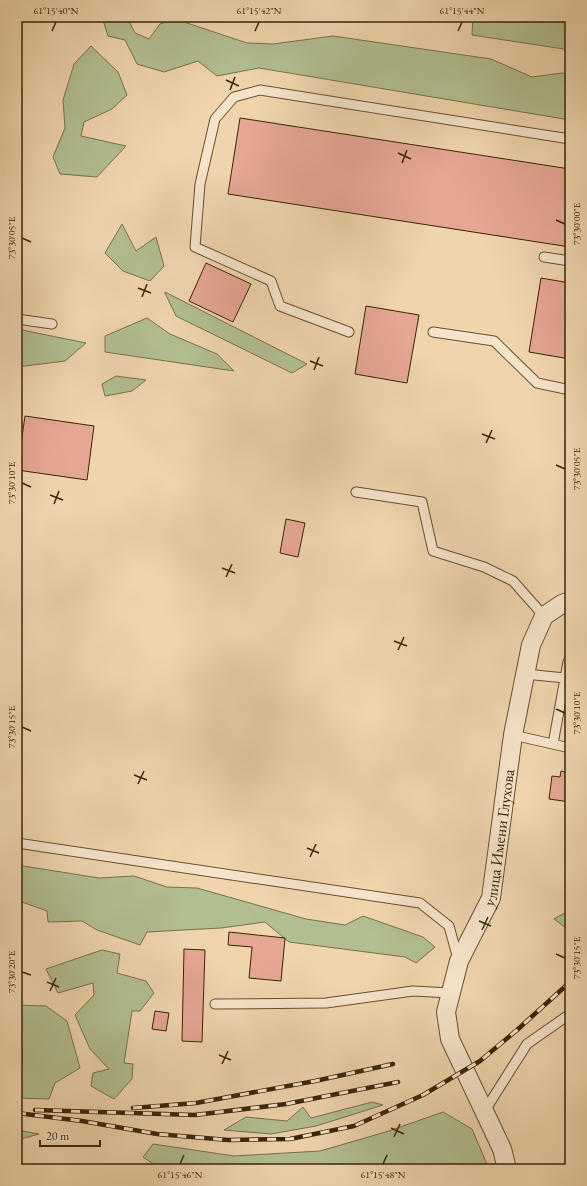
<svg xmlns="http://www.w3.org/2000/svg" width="587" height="1186" font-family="'EB Garamond',serif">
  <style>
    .green { fill: #b2be8f; stroke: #76724b }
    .building { fill: #e5a692; stroke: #3a2507 }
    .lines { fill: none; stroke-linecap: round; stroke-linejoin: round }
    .lane-casing { stroke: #675130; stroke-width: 11 }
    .street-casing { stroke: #675130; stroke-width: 20 }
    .lane { stroke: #f5e3c9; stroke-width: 9 }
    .street { stroke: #f5e3c9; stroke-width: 18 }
    .rail-casing { stroke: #3a2507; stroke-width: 4.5 }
    .rail { stroke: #f5e3c9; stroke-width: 3; stroke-dasharray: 9; stroke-linecap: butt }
    .ticks { fill: none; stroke: #3a2507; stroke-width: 1.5 }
    .labels { text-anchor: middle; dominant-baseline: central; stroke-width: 3; stroke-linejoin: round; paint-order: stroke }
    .street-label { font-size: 16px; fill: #3a2507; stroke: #f5e3c9 }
    .neatline { fill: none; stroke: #3a2507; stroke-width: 1.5 }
    .ticks-label { font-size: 10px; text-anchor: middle; fill: #3a2507 }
  </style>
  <rect width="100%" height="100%" fill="#efd4ac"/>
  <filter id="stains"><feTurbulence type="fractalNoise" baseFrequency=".005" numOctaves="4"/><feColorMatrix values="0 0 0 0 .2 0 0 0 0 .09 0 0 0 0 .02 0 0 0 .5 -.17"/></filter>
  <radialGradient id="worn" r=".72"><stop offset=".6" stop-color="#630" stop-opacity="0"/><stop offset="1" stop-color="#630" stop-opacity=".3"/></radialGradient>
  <path class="green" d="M102 17H127L135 33 149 39 160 24 175 19 247 43 273 44 333 36 491 59 532 77 562 73 570 75V120L259 68 217 76 198 61 164 72 137 64 125 40 108 36Z
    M473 17H485L513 22 508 17H570V50L472 35Z
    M91 46 118 72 127 95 112 109 84 122 81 136 126 146 97 177 60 174 53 157 65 128 63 100 74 64Z
    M122 224 136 251 156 237 164 266 150 281 123 271 105 253Z
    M165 293V292L307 364 292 373 176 316Z
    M147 318 170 334 217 354 234 371 105 352V336Z
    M17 329 86 343 65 361 17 367Z
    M116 376 146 380 132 391 105 396 102 384Z
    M17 865 99 878 134 876 167 887 197 888 306 919 345 925 363 916 423 937 435 947 416 963 405 957 289 942 265 922 221 928 147 932 140 945 97 930 82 921 48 922 47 911 19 901 17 922Z
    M570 910V931L554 919Z
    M102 950 120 954 117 973 146 981 154 993 140 1011H132L124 1063 133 1064 132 1079 114 1099 91 1086 93 1073 109 1069 90 1049 75 1015 94 995 93 983 58 993 46 969Z
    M17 1005 46 1006 67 1021 80 1068 55 1083 49 1099 17 1098Z
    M372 1102 383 1105 316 1126 271 1134 224 1130 246 1117 287 1121 303 1107 311 1118Z
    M443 1112 472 1129 489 1169H188L186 1166H156L143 1157 153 1144 234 1156 320 1151 389 1131Z
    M17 1130 39 1134 17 1140Z"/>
  <path class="building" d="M240 118 570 169V247L228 194Z
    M206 263 251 284 233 322 189 301Z
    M541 278 570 283V359L529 352Z
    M366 306 419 315 407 383 355 374Z
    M25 416 94 426 87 480 17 470Z
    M286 519 305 523 298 557 280 553Z
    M561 771 570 773V802L549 799 552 776 560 777Z
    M229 932 285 938 281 981 249 978 252 947 228 945Z
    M184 949 205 950 202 1042 182 1041Z
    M155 1011 169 1013 166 1031 152 1029Z"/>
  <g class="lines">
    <defs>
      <path id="lane" d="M544 257 570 261
        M17 319 52 324
        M349 332 280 306 271 281 195 247 200 184 215 119 234 97 260 90 570 139
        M433 332 494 341 537 383 570 390
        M356 492 422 502 433 551 484 567 513 581 544 616
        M525 674 565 678
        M513 735 570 748
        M553 744 568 662H570
        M17 843 420 903 449 926 458 959
        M215 1004 326 1003 413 991 451 993
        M484 1112 527 1044 570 1014"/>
      <g id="street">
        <path id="s1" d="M507 1169 502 1149 450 1039 446 1012 459 961 491 898 513 735 531 645 544 616 562 604 570 601"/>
      </g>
    </defs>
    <use href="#lane" class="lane-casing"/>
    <use href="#street" class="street-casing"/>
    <use href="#lane" class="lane"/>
    <use href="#street" class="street"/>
    <defs>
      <path id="rail" d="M133 1108 196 1103 315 1081 393 1064
        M35 1110 195 1115 286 1104 398 1082
        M17 1113 82 1121 157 1134 228 1140 290 1139 354 1126 423 1095 480 1061 517 1030 570 982"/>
    </defs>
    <use href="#rail" class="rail-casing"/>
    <use href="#rail" class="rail"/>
  </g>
  <path class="ticks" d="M52 31 56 22M255 31 259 22M458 31 462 22M226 80 239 86M230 90 235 77M398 153 411 159M402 163 407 150M556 220 565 224M22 238 31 242M138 288 151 293M142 297 147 284M310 361 323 366M314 370 319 357M482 434 495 439M486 443 492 430M556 465 565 469M22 483 31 487M50 495 63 500M54 504 59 491M222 568 235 573M226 577 232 564M394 641 407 646M398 650 404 637M556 709 565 713M22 727 31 731M134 775 147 780M138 784 144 771M307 848 319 853M310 857 316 844M479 921 491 926M482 930 488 917M556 954 565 958M22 972 31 975M47 982 59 987M50 991 56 978M219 1055 231 1060M222 1064 228 1051M391 1128 404 1134M394 1137 400 1124M180 1164 184 1155M383 1164 387 1155"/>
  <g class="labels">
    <g class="street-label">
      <text stroke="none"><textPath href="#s1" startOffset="354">улица Имени Глухова</textPath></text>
    </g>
  </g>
  <rect width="587" height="1186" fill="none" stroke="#efd4ac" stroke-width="44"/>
  <path d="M40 1140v6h60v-6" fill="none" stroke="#3a2507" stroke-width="2"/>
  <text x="46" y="1140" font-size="12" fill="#3a2507" stroke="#f5e3c9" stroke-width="3" paint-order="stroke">20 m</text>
  <rect x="22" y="22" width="543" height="1142" class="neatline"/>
  <g class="ticks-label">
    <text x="56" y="14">61°15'40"N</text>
    <text x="259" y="14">61°15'42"N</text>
    <text x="462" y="14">61°15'44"N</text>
    <text transform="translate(576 224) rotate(-90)" y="4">73°30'00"E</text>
    <text transform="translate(11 238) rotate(-90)" y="4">73°30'05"E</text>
    <text transform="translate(576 469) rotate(-90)" y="4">73°30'05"E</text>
    <text transform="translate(11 483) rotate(-90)" y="4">73°30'10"E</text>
    <text transform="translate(576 713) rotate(-90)" y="4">73°30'10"E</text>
    <text transform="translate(11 727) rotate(-90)" y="4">73°30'15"E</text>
    <text transform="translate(576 958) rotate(-90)" y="4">73°30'15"E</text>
    <text transform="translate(11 972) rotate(-90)" y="4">73°30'20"E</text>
    <text x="180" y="1178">61°15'46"N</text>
    <text x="383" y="1178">61°15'48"N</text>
  </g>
  <rect width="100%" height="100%" filter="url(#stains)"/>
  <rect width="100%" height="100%" fill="url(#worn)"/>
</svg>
